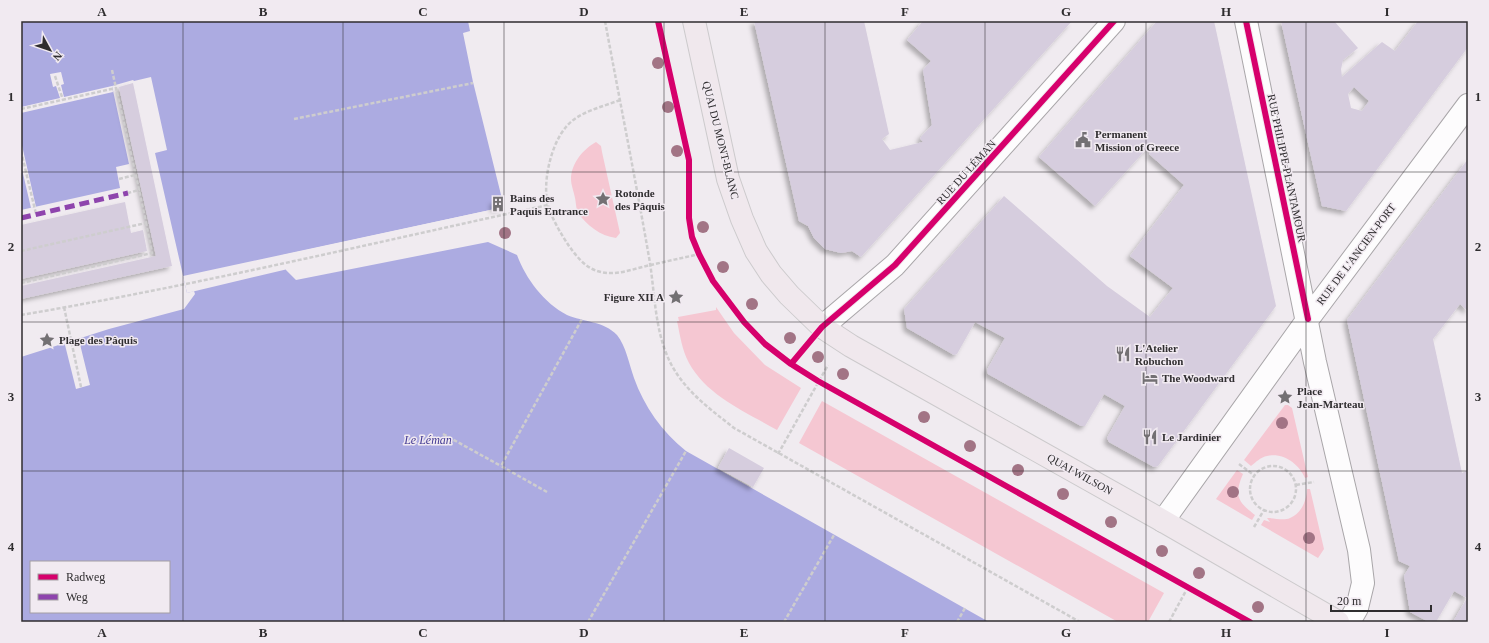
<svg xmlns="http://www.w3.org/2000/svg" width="1489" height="643" font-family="Georgia,serif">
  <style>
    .green { fill: #f5c7d2 }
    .water { fill: #acabe1; fill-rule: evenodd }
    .pier { fill: #f0ebf0 }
    .building { fill: #d6cdde; fill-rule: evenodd; filter: url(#shadow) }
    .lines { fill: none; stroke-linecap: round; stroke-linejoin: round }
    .minor-casing { stroke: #a9a6a9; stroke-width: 24 }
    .primary-casing { stroke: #cccacc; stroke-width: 24 }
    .path { stroke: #cecdce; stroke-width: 2.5; stroke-dasharray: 4 2; stroke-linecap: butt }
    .minor { stroke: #fdfcfd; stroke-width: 22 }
    .primary { stroke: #f0e8ed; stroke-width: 22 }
    .quiet { stroke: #8e44ad; stroke-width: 5; stroke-dasharray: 10 5; stroke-linecap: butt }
    .cycleway-casing { stroke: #f1eaf1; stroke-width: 8 }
    .cycleway { stroke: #d6006c; stroke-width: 6 }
    .tree { fill: #a27485 }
    .grid { fill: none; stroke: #2f2d2f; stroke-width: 1; stroke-opacity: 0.55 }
    .labels { text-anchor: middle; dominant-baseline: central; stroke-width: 3; stroke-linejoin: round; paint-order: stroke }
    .poi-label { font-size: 11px; font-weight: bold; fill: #2f2d2f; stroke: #f1eaf1; text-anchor: start }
    .street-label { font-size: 11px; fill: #2f2d2f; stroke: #f1eaf1 }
    .water-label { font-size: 12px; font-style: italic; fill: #433a93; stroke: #f1eaf1 }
    .neatline { fill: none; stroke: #2f2d2f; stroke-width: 1.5 }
    .grid-label { font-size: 13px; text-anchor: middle; font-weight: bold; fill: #2f2d2f }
  </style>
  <defs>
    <filter id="shadow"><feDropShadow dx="-3.5" dy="3.5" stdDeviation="2" flood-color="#0004"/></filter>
  </defs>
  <rect width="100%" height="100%" fill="#f0ebf0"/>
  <path class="green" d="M596 142 601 146 602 152 620 233 616 238C600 236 587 225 578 213 576 209 576 202 575 198 574 192 571 185 571 179 571 164 583 149 596 142Z
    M716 307 734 333 765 365 801 388 777 430C746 412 707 396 689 363 682 350 680 335 677 321H679L678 317 716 310Z
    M822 401 1164 593 1148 622H1118L799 443Z
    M1285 405H1288L1292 408 1308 477 1305 478C1299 464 1283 452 1267 456 1261 457 1256 462 1251 466L1244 460Z
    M1237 470 1243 474C1234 495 1237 501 1255 515L1252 520 1216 499Z
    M1307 489H1310L1324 549 1318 558 1261 525 1264 520 1270 522 1267 518C1274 518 1284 521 1290 518 1301 514 1307 500 1307 489Z"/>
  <path class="water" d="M21 21H468L470 31 463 33 473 82 504 207 283 255 286 270 296 280 488 242 517 255C526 279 544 303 567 315 583 322 604 321 617 335 626 346 629 364 634 378 644 406 662 432 686 451L989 622H21V357L109 329 184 309 195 294 194 291 187 293 155 153 167 150 151 77 134 81 133 80 112 86 129 164 116 167 120 188 21 210ZM31 562H169V612H31Z"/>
  <path class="pier" d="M61 72 64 84 61 85 64 97 112 86 113 92 21 113V107L60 98 56 86 53 87 50 74Z
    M21 141 36 207 31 208 21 165Z
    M504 207 505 209 285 256 288 269 187 293 183 276Z
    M78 336 90 385 76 389 64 341Z"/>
  <path class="building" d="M754 21H864L889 134 882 139 890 150 923 142 920 138 932 125 923 70 931 61 907 40 923 21H1072L861 257 852 251 841 253 825 249 814 238 808 226 799 221Z
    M1157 21H1214L1276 306 1158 466 1154 467 1109 442 1107 438 1125 406 1104 394 1085 426H1081L988 374 987 370 1005 338 975 322 957 354 954 355 907 328 904 309 1004 196 1107 286 1150 317 1173 288 1130 256 1184 185 1149 154 1152 150 1148 147 1095 206 1039 157Z
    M1281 21H1334L1358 48 1343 60 1341 69 1342 77 1382 42 1395 51 1418 21H1468V47L1346 211 1322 206ZM1354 87 1369 101 1362 111 1351 108 1348 94Z
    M133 83 172 266 21 299V286L156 256 119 87Z
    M1468 159V311L1460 304 1433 339 1462 473 1468 470V622H1453L1467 598 1454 591 1436 622H1429L1410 612 1404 576 1410 566 1399 561 1347 320Z
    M503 199 504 207 494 209 493 201Z
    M125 202 131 233 143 230 147 251 21 279V225Z
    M729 448 764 468 753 487 718 468Z"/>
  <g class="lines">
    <defs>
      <path id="minor" d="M1246 21 1315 362 1359 550 1363 583 1357 608 1349 622
        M822 327 895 265 1114 21
        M1163 521 1308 319 1468 105"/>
      <path id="primary" d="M694 21 728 179 742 219 756 251 771 274 789 295 822 327 851 346 1163 521 1338 622"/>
    </defs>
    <use href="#minor" class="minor-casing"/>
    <use href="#primary" class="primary-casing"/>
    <path class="path" d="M605 21C620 102 636 182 650 263 655 296 655 333 671 364 686 392 710 409 734 428L1080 622
      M112 70 116 88
      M55 76 63 100
      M620 100C602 107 578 112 566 127 551 144 542 183 548 205 552 219 561 234 569 246 577 257 586 269 601 272 618 276 635 268 651 265 667 261 683 258 699 254
      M21 109 116 88 139 190 128 193
      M294 119 473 83
      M21 151 36 214
      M119 179 135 175
      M21 251 146 223 139 190
      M21 283 152 253 146 223
      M64 307 81 387
      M21 315C198 285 373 243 548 205
      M443 434 501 466
      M778 454 828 365
      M1239 464 1255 476
      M1250 489a23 23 0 1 1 46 0a23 23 0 1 1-46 0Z
      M1296 485 1314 482
      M547 492 501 466 582 319
      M1254 527 1264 510
      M588 622 686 451
      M784 622 834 535
      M957 622 965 608
      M1169 622 1188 587"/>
    <use href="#minor" class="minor"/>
    <use href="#primary" class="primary"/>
    <path class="quiet" d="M21 218 128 193"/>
    <defs>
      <path id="cycleway" d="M658 21 689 160V218L692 237 699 254 713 281 744 322 765 344 791 364 818 381 1250 622
        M1246 21 1308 319
        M791 364 822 327 895 265 1114 21"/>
    </defs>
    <use href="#cycleway" class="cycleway-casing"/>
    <use href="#cycleway" class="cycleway"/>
  </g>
  <g class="tree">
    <circle cx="658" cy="63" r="6"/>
    <circle cx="668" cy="107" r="6"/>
    <circle cx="677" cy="151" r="6"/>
    <circle cx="703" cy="227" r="6"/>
    <circle cx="505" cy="233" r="6"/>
    <circle cx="723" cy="267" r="6"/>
    <circle cx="752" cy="304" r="6"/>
    <circle cx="790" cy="338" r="6"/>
    <circle cx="818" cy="357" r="6"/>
    <circle cx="843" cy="374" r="6"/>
    <circle cx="924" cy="417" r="6"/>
    <circle cx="1282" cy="423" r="6"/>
    <circle cx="970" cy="446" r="6"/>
    <circle cx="1018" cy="470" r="6"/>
    <circle cx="1233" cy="492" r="6"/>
    <circle cx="1063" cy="494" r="6"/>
    <circle cx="1111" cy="522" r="6"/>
    <circle cx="1309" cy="538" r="6"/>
    <circle cx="1162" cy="551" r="6"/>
    <circle cx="1199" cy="573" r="6"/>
    <circle cx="1258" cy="607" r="6"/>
  </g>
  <path class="grid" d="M183 21V622M343 21V622M504 21V622M664 21V622M825 21V622M985 21V622M1146 21V622M1306 21V622M21 172H1468M21 322H1468M21 471H1468"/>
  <defs>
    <symbol id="civic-bare" viewBox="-9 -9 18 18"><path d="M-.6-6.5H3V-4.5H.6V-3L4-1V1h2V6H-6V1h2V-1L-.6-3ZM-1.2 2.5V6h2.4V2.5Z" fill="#737073" stroke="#f1eaf1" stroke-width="2.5" paint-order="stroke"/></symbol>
    <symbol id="sight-bare" viewBox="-9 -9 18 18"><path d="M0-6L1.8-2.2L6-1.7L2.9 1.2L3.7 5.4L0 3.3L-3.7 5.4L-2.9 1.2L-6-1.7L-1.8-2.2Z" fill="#737073" stroke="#f1eaf1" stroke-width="2.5" paint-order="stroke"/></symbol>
    <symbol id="building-bare" viewBox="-9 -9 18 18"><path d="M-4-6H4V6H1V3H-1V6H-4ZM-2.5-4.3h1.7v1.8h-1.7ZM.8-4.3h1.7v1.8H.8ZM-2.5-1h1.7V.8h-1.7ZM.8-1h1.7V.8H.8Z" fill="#737073" stroke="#f1eaf1" stroke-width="2.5" paint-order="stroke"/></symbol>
    <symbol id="restaurant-bare" viewBox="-9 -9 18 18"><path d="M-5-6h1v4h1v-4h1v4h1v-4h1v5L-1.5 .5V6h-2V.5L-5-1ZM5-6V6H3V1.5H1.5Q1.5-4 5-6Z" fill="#737073" stroke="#f1eaf1" stroke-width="2.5" paint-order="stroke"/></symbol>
    <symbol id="hotel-bare" viewBox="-9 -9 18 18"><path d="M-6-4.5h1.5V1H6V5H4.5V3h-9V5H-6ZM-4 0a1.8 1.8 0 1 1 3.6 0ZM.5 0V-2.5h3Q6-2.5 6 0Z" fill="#737073" stroke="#f1eaf1" stroke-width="2.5" paint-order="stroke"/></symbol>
  </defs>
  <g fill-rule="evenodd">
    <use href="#civic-bare" x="1072" y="129" width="22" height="22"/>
    <use href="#sight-bare" x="592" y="188" width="22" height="22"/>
    <use href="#building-bare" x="487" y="193" width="22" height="22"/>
    <use href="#sight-bare" x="665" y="286" width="22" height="22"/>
    <use href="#sight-bare" x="36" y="329" width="22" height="22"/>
    <use href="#restaurant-bare" x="1112" y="343" width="22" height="22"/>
    <use href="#hotel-bare" x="1139" y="367" width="22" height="22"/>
    <use href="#sight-bare" x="1274" y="386" width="22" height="22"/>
    <use href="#restaurant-bare" x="1139" y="426" width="22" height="22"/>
  </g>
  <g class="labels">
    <g class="poi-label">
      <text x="1095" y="134">Permanent<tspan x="1095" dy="13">Mission of Greece</tspan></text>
      <text x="615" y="193">Rotonde<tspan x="615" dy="13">des Pâquis</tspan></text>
      <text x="510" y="198">Bains des<tspan x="510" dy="13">Paquis Entrance</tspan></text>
      <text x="664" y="297" text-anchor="end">Figure XII A</text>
      <text x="59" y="340">Plage des Pâquis</text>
      <text x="1135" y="348">L'Atelier<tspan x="1135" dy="13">Robuchon</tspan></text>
      <text x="1162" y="378">The Woodward</text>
      <text x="1297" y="391">Place<tspan x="1297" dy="13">Jean-Marteau</tspan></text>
      <text x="1162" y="437">Le Jardinier</text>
    </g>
    <g class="street-label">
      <text transform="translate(721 140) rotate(76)">QUAI DU MONT-BLANC</text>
      <text transform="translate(1287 168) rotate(78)">RUE PHILIPPE-PLANTAMOUR</text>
      <text transform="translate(966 172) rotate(-48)">RUE DU LÉMAN</text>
      <text transform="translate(1356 254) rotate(-53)">RUE DE L'ANCIEN-PORT</text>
      <text transform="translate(1080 474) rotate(29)">QUAI WILSON</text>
    </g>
    <g class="water-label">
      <text x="428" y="440">Le Léman</text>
    </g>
  </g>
  <rect width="1489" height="643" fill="none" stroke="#f1eaf1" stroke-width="44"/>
  <rect x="30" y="561" width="140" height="52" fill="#f1eaf1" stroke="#a39ea3"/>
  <rect x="38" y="574" width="20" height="6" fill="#d6006c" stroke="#a39ea3"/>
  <text x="66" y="581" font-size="12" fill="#2f2d2f">Radweg</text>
  <rect x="38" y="594" width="20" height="6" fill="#8e44ad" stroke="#a39ea3"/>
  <text x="66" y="601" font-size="12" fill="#2f2d2f">Weg</text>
  <g transform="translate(50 50) rotate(130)" stroke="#f1eaf1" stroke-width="3" paint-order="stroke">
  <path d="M0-3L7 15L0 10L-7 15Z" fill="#2f2d2f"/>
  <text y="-6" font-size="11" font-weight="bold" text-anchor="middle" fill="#2f2d2f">N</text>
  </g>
  <path d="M1331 605v6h100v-6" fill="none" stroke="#2f2d2f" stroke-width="2"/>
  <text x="1337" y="605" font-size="12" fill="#2f2d2f" stroke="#f1eaf1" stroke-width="3" paint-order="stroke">20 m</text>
  <rect x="22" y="22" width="1445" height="599" class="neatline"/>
  <g class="grid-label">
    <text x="102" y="16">A</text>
    <text x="263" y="16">B</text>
    <text x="423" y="16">C</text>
    <text x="584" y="16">D</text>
    <text x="744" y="16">E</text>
    <text x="905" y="16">F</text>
    <text x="1066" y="16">G</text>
    <text x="1226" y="16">H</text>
    <text x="1387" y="16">I</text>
    <text x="11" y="101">1</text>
    <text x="1478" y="101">1</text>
    <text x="11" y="251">2</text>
    <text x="1478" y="251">2</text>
    <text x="11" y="401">3</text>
    <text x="1478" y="401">3</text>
    <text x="11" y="551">4</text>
    <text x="1478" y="551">4</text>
    <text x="102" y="637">A</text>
    <text x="263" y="637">B</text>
    <text x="423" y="637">C</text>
    <text x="584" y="637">D</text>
    <text x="744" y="637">E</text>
    <text x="905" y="637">F</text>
    <text x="1066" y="637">G</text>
    <text x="1226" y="637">H</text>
    <text x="1387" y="637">I</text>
  </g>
</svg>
